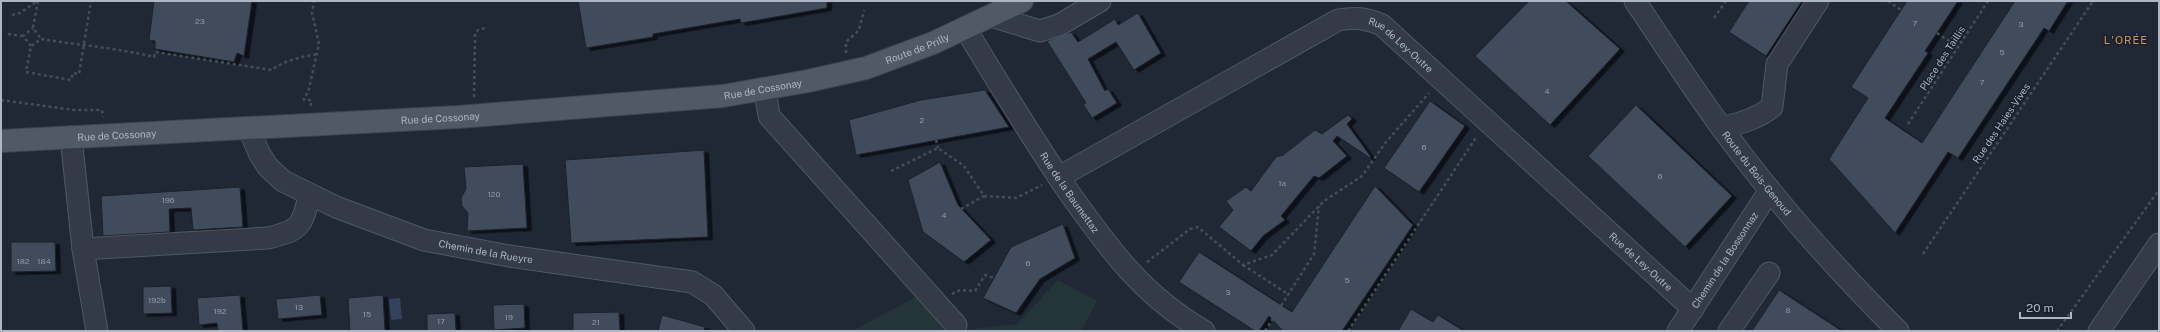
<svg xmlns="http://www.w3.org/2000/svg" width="2160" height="332" font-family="'Public Sans',sans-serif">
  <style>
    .green { fill: #233538 }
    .water { fill: #34435d }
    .building { fill: #414b5b; stroke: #1b212d; filter: url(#shadow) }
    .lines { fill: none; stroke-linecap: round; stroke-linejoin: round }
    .minor-casing { stroke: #515865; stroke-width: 23 }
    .major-casing { stroke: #3d4350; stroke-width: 24 }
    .path { stroke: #405155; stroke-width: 2.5; stroke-dasharray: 3 3; stroke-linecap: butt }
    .minor { stroke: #343a47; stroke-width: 21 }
    .major { stroke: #515967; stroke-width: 22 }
    .labels { text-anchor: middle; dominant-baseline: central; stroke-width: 3; stroke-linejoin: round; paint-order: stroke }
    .number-label { font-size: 8px; fill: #939aaa }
    .street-label { font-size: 10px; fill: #aeb5c4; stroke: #191f2b }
    .neighbourhood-label { font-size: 11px; letter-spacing: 1px; fill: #d0965c; stroke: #191f2b }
  </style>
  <defs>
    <filter id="shadow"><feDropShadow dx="4.5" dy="2.5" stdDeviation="0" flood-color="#0009"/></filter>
  </defs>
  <rect width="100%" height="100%" fill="#202836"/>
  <path class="green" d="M1058 280 1097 301 1081 331H957L1017 324Z
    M917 296 953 331H853Z"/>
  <path class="water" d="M400 298 402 319 391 320 389 299Z"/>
  <path class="building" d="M154 1H252L244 56 237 53 234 62 155 49V41L149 40Z
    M578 1H827V8L741 23 740 19 653 34V37L586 48Z
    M1529 1H1566L1620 49 1550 125 1475 56Z
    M1749 1H1802L1766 56 1729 32Z
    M1907 1H1958L1925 51 1928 53 1885 118 1922 143 2015 1H2068L2049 31 2044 28 1958 158 1948 152 1895 233 1829 159 1868 98 1851 87Z
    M1138 13 1161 53 1134 70 1116 42 1088 59 1105 91 1108 89 1117 103 1092 118 1083 104 1086 103 1047 41 1071 32 1078 42 1115 19 1118 25Z
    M985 90 1009 127 856 155 849 120 921 100Z
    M1430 101 1465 126 1419 192 1384 168Z
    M1636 105 1732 196 1685 247 1588 156Z
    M1348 115 1352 119 1347 124 1371 157 1370 158 1337 136 1333 141 1347 156 1319 178 1314 176 1281 216 1285 220 1263 236 1251 251 1219 227 1233 210 1226 201 1246 187 1251 191 1276 157 1283 155 1315 130 1322 134Z
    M704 150 708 237 571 243 565 160Z
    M940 162 958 205 991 240 964 262 923 232 908 180Z
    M523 164 527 228 467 231 468 213 462 206 461 198 466 189 464 167Z
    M1375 186 1413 225 1342 331H1283L1269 316 1259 331H1255L1179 282 1199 252 1292 312Z
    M240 187 243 227 193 230 191 208 169 209 170 232 103 236 101 196Z
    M1063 224 1075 258 1040 279 1016 313 983 298 1011 247Z
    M11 242H55L56 271 11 272Z
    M171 286 172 313 143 314V287Z
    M1779 290 1842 331H1752Z
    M240 295 243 331H218L217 323 199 325 197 298Z
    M320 295 322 315 278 319 276 299Z
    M383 295 385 331H350L348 298Z
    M524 304 525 328 494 330 493 305Z
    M1411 309 1433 322 1438 315 1464 331H1398Z
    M619 312 620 331H573V313Z
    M455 313 456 331H427V314Z
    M662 315 705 327 704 331H658Z"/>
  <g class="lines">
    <defs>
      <g id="minor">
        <path id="s1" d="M1635 1C1664 44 1693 89 1724 131 1776 202 1836 269 1898 331"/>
        <path d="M991 16 1040 31 1059 25 1100 1"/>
        <path id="s2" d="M965 28C999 84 1033 140 1070 194 1110 250 1143 296 1204 331"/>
        <path d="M765 90 769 116 956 325"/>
        <path id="s3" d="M249 128 259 153 268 167 283 181 336 207 424 240 509 256 692 282 713 295 744 331"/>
        <path d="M1722 128C1740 123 1757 119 1772 107L1777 64 1818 1"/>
        <path d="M71 137 83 249 97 331"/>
        <path id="s4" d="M1059 177 1338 20C1355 17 1366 18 1382 25L1693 309"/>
        <path d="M83 249 268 238C300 230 302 227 309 196"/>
        <path id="s5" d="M1678 331 1770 190"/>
        <path d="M1729 331 1769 273"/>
        <path d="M2099 331 2159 244"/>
      </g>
      <g id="major">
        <path id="s6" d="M1 141 458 117 723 96 808 81 866 68 933 43 1022 1"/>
      </g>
    </defs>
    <use href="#minor" class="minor-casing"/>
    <use href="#major" class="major-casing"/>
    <path class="path" d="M38 1 33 28 41 39
      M89 1H91L79 74 73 73 71 80 26 72 31 46 41 39C78 45 118 48 154 57L155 52 272 70C284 60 302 57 317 54
      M1888 1 1901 10
      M12 15 20 13 37 1
      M1714 18 1726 1
      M1937 33 1958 47
      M8 34 23 36
      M31 46 23 36 33 28
      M846 53V42L859 30 864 10
      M474 97 475 34 478 30 485 28
      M1 100 74 110H102L103 117
      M311 106V100H304V97L308 93 319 44 312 13 314 1
      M1908 124 1988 1
      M936 140 938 148
      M891 171 938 148 964 166 984 196 1016 198 1042 185
      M961 209 984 196
      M1923 254 2093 1
      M1147 262 1190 229 1198 227 1243 265 1272 255 1324 201 1362 176 1386 142 1429 93
      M1243 265 1288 294
      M952 294 960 290 975 291 985 275 994 278
      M1265 331 1314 254 1319 206
      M1348 331 1477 136
      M2057 331 2159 190"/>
    <use href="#minor" class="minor"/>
    <use href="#major" class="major"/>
  </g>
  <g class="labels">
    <g class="number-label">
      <text x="200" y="21">23</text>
      <text x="1915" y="23">7</text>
      <text x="2021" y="24">3</text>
      <text x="2002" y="52">5</text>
      <text x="1982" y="82">7</text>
      <text x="1547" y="91">4</text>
      <text x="922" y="120">2</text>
      <text x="1424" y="147">6</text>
      <text x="1660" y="176">6</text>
      <text x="1282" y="183">1a</text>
      <text x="494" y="194">120</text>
      <text x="168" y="200">196</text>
      <text x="944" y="215">4</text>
      <text x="23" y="261">182</text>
      <text x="44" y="261">184</text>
      <text x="1028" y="263">6</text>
      <text x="1347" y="280">5</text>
      <text x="1228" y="292">3</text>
      <text x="157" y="300">192b</text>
      <text x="299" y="307">13</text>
      <text x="1788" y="310">8</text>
      <text x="220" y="311">192</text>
      <text x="367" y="314">15</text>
      <text x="509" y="317">19</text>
      <text x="441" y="321">17</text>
      <text x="596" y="322">21</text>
    </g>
    <g class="street-label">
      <text stroke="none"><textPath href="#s4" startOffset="392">Rue de Ley-Outre</textPath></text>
      <text stroke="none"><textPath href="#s6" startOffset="924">Route de Prilly</textPath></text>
      <text transform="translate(1942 58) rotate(-57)">Place des Taillis</text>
      <text stroke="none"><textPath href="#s6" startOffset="764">Rue de Cossonay</textPath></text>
      <text stroke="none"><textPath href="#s6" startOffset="440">Rue de Cossonay</textPath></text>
      <text transform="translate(2001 123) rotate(-56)">Rue des Haies-Vives</text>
      <text stroke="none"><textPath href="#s6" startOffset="116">Rue de Cossonay</textPath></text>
      <text stroke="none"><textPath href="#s1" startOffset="211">Route du Bois-Genoud</textPath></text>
      <text stroke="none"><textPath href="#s2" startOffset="195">Rue de la Baumettaz</textPath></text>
      <text stroke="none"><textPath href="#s3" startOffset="280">Chemin de la Rueyre</textPath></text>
      <text stroke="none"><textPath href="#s5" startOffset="85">Chemin de la Bossonnaz</textPath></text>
      <text stroke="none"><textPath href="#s4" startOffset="716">Rue de Ley-Outre</textPath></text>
    </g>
    <g class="neighbourhood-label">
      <text x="2126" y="40">L'ORÉE</text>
    </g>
  </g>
  <rect width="2160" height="332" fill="none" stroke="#aeb5c4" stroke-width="4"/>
  <path d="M2020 312v6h51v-6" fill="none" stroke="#aeb5c4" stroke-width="2"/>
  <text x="2026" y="312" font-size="12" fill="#aeb5c4" stroke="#191f2b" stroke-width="3" paint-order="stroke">20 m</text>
</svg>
